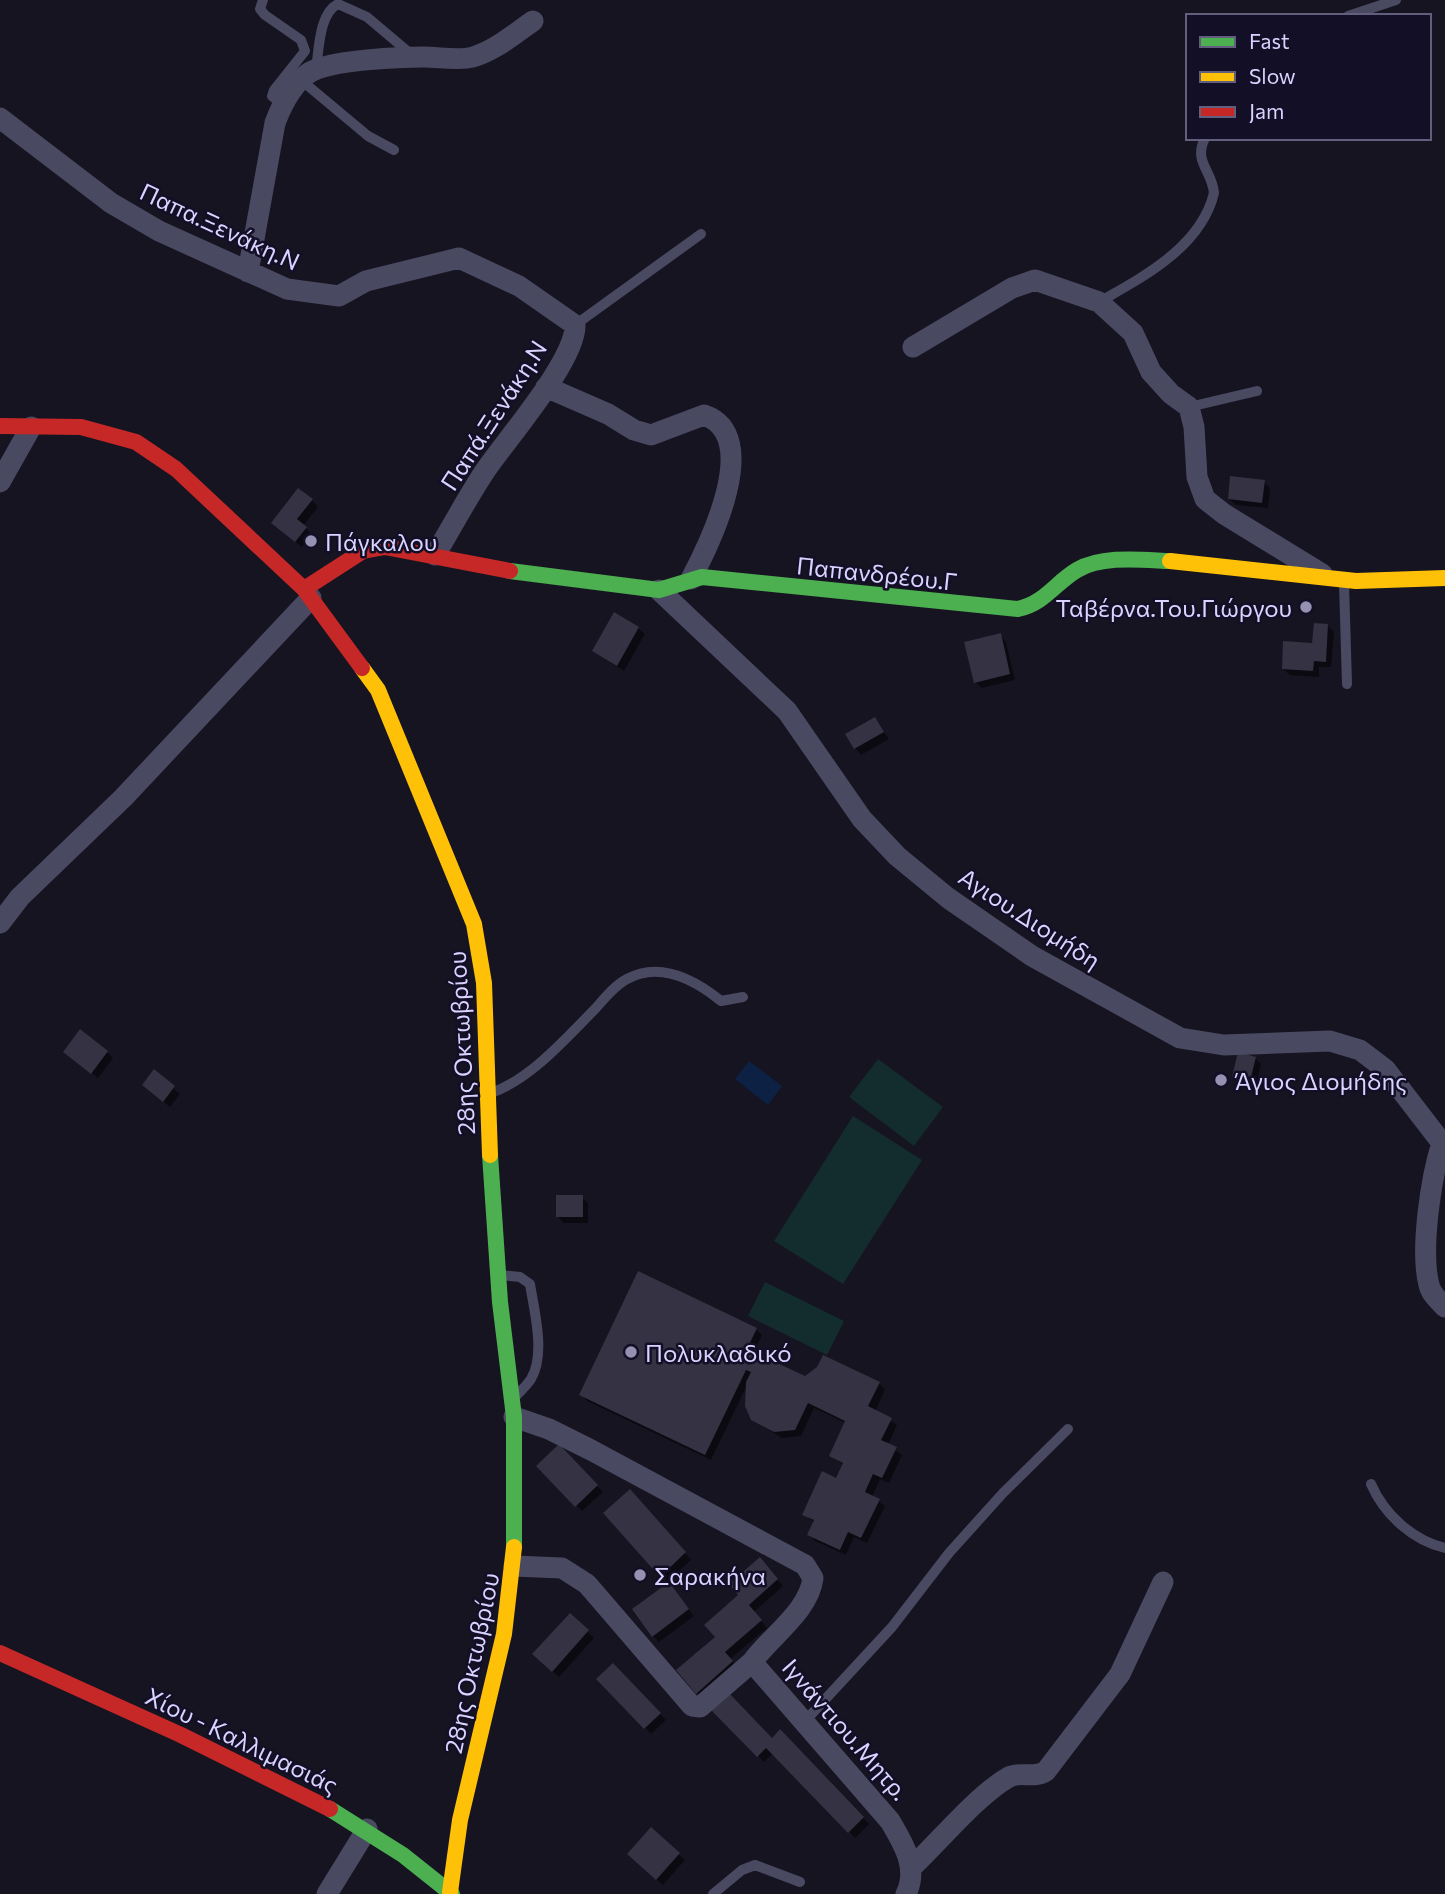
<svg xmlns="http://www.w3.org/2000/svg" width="1445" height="1894" font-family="Commissioner,sans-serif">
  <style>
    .grass { fill: #132c2d }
    .water { fill: #0d2144 }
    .shadow { fill: #0007 }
    .building { fill: #343243 }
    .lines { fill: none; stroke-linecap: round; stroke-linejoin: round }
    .lane { stroke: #4a4962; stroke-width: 10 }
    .street { stroke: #4a4962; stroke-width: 21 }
    .fast { stroke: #4caf50; stroke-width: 16 }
    .slow { stroke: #ffc107; stroke-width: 16 }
    .jam { stroke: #c62828; stroke-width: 16 }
    .poi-dot { fill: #9591b1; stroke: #130f26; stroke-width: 2.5 }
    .labels { text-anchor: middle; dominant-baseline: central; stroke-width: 5; stroke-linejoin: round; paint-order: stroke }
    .street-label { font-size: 24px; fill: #d9d4ff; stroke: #130f26 }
    .poi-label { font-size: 24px; fill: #d9d4ff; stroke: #130f26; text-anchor: start }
  </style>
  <rect width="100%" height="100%" fill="#161421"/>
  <path class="grass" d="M878 1059 943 1107 914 1146 849 1097Z
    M853 1116 922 1160 843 1284 774 1241Z
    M765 1282 844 1321 827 1355 748 1316Z"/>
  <path class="water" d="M749 1061 782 1086 768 1105 735 1079Z"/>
  <path class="shadow" d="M1264 482 1270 488 1268 508 1236 505 1229 499Z
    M312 500 318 507 303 526 312 534 302 547 280 529Z
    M1327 625 1334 632 1331 667H1319V677L1290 675 1283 669 1314 644Z
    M638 628 645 634 624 671 594 651Z
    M1000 635 1006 642 1015 680 982 688 975 682Z
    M875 720 889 739 861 755 855 748Z
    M107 1052 113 1058 98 1078 71 1058Z
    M1255 1058 1261 1064 1256 1086 1240 1083 1234 1076Z
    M154 1072 180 1094 170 1107 150 1091Z
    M582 1197 588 1203V1223H564L558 1217Z
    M756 1329 762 1335 753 1354 805 1378 879 1383 885 1390 875 1411 897 1425 888 1445 902 1455 889 1483 880 1479 872 1497 885 1506 867 1543 854 1537 846 1555 815 1541 809 1534 815 1523 804 1514 836 1480 844 1465 831 1456 846 1423 814 1408 801 1436 782 1438 752 1419 747 1385 711 1460 587 1401 581 1394Z
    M559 1446 603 1492 582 1511 539 1466Z
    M636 1498 691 1560 667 1581 661 1575Z
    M766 1566 783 1586 754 1612 767 1628 730 1659 738 1669 704 1699 697 1693 717 1637 741 1596Z
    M669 1584 694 1616 659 1642 653 1636Z
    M570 1615 594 1638 559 1677 535 1654Z
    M613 1665 666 1720 651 1734 599 1679Z
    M714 1710 772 1740 780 1732 869 1824 855 1838 773 1753 764 1762Z
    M651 1829 685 1860 663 1885 635 1860Z"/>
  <path class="building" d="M1230 476 1265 480 1262 503 1228 499Z
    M298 488 313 499 297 519 307 527 295 542 271 523Z
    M614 612 639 627 617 666 592 651Z
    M1314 623 1328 624 1326 662 1314 661 1313 671 1282 669 1283 641 1312 643Z
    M1001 633 1010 674 974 683 964 642Z
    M875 717 884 732 854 749 845 734Z
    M80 1029 108 1051 91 1074 63 1052Z
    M1238 1052 1256 1057 1250 1081 1232 1077Z
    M154 1069 175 1086 163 1102 142 1085Z
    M556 1195H583V1217H556Z
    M638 1271 757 1328 747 1349 805 1376 817 1367 823 1355 880 1382 868 1406 892 1418 881 1440 897 1447 882 1478 873 1474 865 1492 880 1499 861 1538 848 1532 840 1550 807 1535 814 1520 802 1515 822 1471 836 1478 843 1463 829 1456 845 1421 808 1403 795 1430 774 1432 751 1420 745 1406 746 1382 751 1372 746 1370 705 1455 579 1395Z
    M559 1444 598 1485 575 1507 536 1466Z
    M630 1489 686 1552 660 1577 603 1513Z
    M760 1557 778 1579 749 1605 762 1620 725 1652 733 1661 696 1694 676 1670 715 1637 704 1625 738 1595 729 1584Z
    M669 1582 689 1609 652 1637 632 1609Z
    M570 1613 589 1630 552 1672 532 1654Z
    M613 1663 661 1713 644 1729 596 1679Z
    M729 1693 772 1738 780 1729 864 1817 848 1833 766 1748 757 1757 711 1710Z
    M651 1827 680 1853 656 1880 627 1854Z"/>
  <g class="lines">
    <path class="lane" d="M263 0 260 9 265 15 301 40 305 51 274 90 272 96 282 104
      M1348 16 1396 0
      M316 69C319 50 319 13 338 4L367 17 412 55
      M301 80 368 136 394 150
      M1099 302C1143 277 1201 247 1214 193 1212 170 1193 162 1205 138
      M575 325 701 234
      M1189 407 1257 391
      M1344 583 1347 684
      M491 1093C531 1079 565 1039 595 1009 604 999 615 985 627 979 660 961 695 980 721 1001L743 997
      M500 1275 520 1277 530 1284C534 1310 546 1354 531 1379 527 1385 521 1391 516 1396
      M1371 1484C1384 1514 1412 1540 1445 1548
      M806 1720 892 1627 949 1553 1003 1493 1068 1429
      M713 1894 742 1870 755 1865 800 1882"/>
    <path class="street" d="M0 118 111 203 159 231 287 289 339 296 366 281 459 258 519 286 575 325C576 360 506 440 485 471 467 498 452 527 435 555
      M248 272 275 123C282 104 296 76 317 69 341 60 398 57 424 57 439 57 459 61 473 57 496 50 514 34 533 21
      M913 347 1012 288 1035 280 1099 302 1133 333 1151 372 1171 394 1189 407 1194 427 1197 477 1205 499 1224 514 1322 574
      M546 387 608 414 634 430 651 435 704 415C763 435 710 543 691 579
      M0 482 31 427
      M659 590 787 711 862 819 897 856 948 898 1032 956 1180 1038 1224 1045 1330 1041 1360 1050 1385 1069 1445 1147
      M0 923 20 897 123 798 311 598
      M1442 1143C1431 1177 1420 1250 1429 1285 1431 1294 1439 1301 1445 1307
      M514 1417 549 1429 591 1450 805 1565 813 1578C809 1611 771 1636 752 1662
      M514 1566 562 1568 587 1584 692 1706 700 1707 752 1662 890 1821C903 1843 919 1868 906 1894
      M911 1868C939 1842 977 1795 1009 1777 1021 1771 1034 1779 1046 1771L1120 1674 1163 1582
      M327 1894 367 1829"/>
    <path class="fast" d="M510 571 659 590 702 577 1018 609C1045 603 1055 583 1077 570 1102 555 1143 560 1170 561
      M490 1155 500 1302 514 1417V1547
      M330 1809 403 1855 452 1894"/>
    <path class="slow" d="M1170 561 1356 581 1445 578
      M362 668 378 690 474 924 484 983 490 1155
      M450 1892 460 1820 504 1634 514 1547"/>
    <path class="jam" d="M0 426 81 427 136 442 176 469 304 589 362 668
      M304 589 363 551 385 547 510 571
      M0 1653 181 1735 330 1809"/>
  </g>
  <g class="poi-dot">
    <circle cx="311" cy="541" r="7"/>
    <circle cx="1306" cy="607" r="7"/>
    <circle cx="1221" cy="1080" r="7"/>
    <circle cx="631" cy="1352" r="7"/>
    <circle cx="640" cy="1575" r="7"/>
  </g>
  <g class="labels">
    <g class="street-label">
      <text transform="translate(220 226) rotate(25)">Παπα.Ξενάκη.Ν</text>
      <text transform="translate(493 415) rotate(-57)">Παπά.Ξενάκη.Ν</text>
      <text transform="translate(877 573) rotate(6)">Παπανδρέου.Γ</text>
      <text transform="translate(1030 918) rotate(33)">Αγιου.Διομήδη</text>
      <text transform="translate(461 1043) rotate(-93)">28ης Οκτωβρίου</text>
      <text transform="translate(471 1663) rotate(-78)">28ης Οκτωβρίου</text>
      <text transform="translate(846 1729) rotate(49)">Ιγνάντιου.Μητρ.</text>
      <text transform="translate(242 1740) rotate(26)">Χίου - Καλλιμασιάς</text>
    </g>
    <g class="poi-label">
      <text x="325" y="541">Πάγκαλου</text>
      <text x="1292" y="607" text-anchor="end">Ταβέρνα.Του.Γιώργου</text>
      <text x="1235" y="1080">Άγιος Διομήδης</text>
      <text x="645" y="1352">Πολυκλαδικό</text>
      <text x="654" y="1575">Σαρακήνα</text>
    </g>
  </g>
  <rect x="1186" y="14" width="245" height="126" fill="#130f26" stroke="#625e7d" stroke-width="2"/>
  <rect x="1200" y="37" width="35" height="10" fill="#4caf50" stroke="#625e7d" stroke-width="2"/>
  <text x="1249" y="49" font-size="21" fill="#d9d4ff">Fast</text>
  <rect x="1200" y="72" width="35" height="10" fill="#ffc107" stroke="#625e7d" stroke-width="2"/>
  <text x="1249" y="84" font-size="21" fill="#d9d4ff">Slow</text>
  <rect x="1200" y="107" width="35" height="10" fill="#c62828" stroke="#625e7d" stroke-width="2"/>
  <text x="1249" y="119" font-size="21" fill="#d9d4ff">Jam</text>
</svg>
